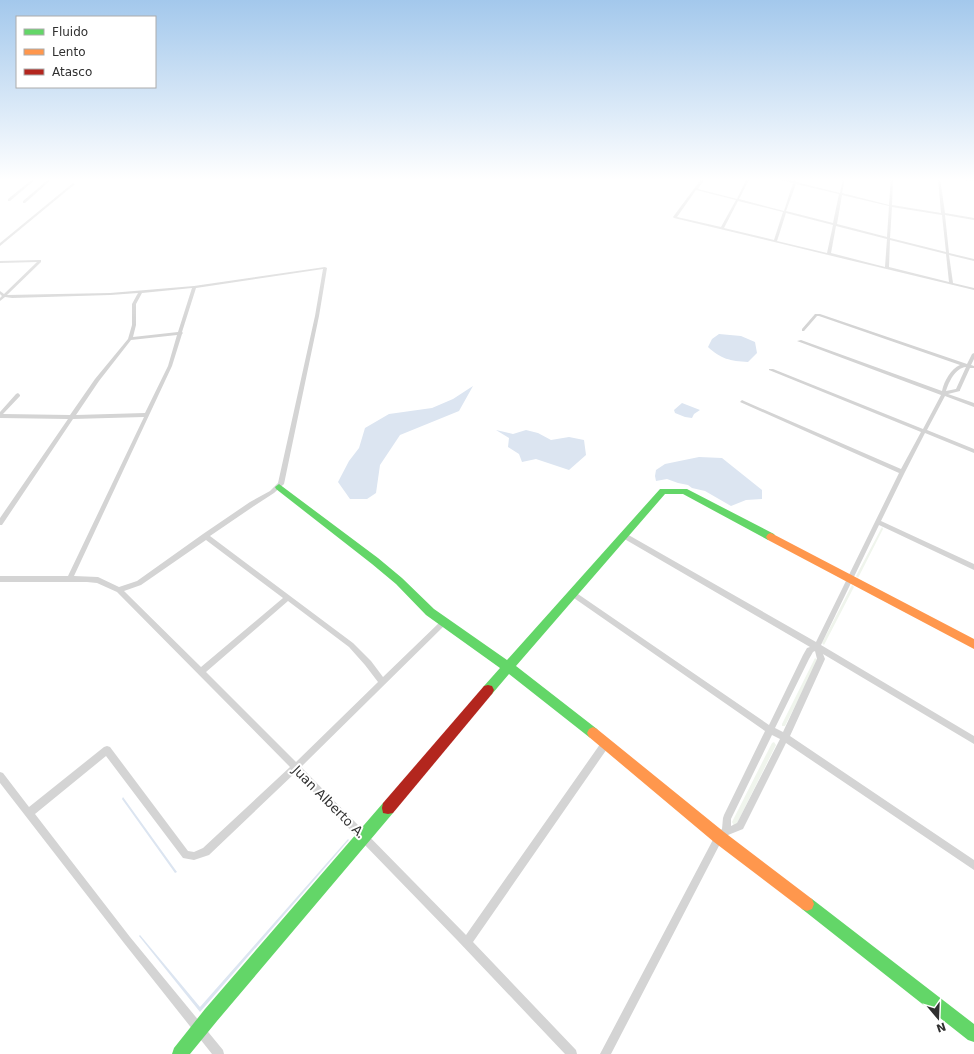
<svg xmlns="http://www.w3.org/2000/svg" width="974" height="1054" font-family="'DejaVu Sans',sans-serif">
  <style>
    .green { fill: #f0f5ed }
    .water { fill: #dce5f1 }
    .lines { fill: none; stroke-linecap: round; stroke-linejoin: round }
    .street { fill: #d4d4d4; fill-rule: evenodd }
    .fast { fill: #63d668; fill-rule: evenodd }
    .slow { fill: #ff974d; fill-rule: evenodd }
    .jam { fill: #b3261e; fill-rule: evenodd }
    .labels { text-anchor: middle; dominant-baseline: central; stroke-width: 4; stroke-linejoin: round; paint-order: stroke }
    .near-street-label { font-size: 13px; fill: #303030; stroke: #fff }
  </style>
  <rect width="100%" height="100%" fill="#fff"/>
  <path class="green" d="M882 527 883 529 858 578 856 576Z
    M852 585 854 587 824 645 822 643Z
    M815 658 818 660 785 726H782V724Z
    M774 742 776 745 736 825 734 826 732 822 772 743Z"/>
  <path class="water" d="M719 334 741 336 755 342 757 353 748 362C730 361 721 359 708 347L712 339Z
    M473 386 459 411 400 435 380 465 376 493 367 499H350L338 482 349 461 359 448 365 428 389 414 432 408 453 399Z
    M682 403 700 410 694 414 692 418 685 417 675 413 674 410Z
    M496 430 513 434 526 430 538 433 551 440 569 437 584 440 586 455 569 470 536 459 522 462 519 454 508 447 509 438Z
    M699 457 722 458 762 490V499L746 500 731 506 705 491 692 488 688 485 678 483 667 479 656 481 655 476 656 470 665 464Z
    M123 797 177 872 175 873 122 799Z
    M348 839 349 840 200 1012 139 936 140 935 200 1007Z"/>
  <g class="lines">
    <path class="street" d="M34 178H37L10 201H8V199Z
      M50 178H53L25 203H23V201Z
      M702 178H705L698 189 737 199 747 178H750L739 199 784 211 793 183 775 178H780L793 181 795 178H797L796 182 840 193 843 178H845L842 193 889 205 891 178H893L892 205 941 213 938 178H940L945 213 974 218V220L945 215 949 253 974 259V261L949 255 953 283 974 288V290L674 218 673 217ZM796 184 839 194 833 223 786 211ZM696 190 736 200 721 227 677 217ZM842 195 889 206 887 237 837 224ZM738 201 783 212 774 240 724 228ZM892 207 942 215 946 252 890 238ZM786 213 833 225 827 253 777 241ZM836 226 887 239 885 267 831 253ZM890 240 946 254 949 282 889 267Z
      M956 178 974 179V181L957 179Z
      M73 183 75 184 0 246V243Z
      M40 260H41V262L7 295 110 293 194 286 325 267 327 268 319 316 284 484 274 493 254 506 210 536 353 643 371 661 383 677 441 621 443 620 445 621 446 623 445 625 301 767 466 935 603 740 606 739 609 740 610 743 609 746 473 942 576 1050 577 1054H565L457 940 295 773 209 855 194 860 183 858 106 756 35 814 130 937 223 1050 224 1054H212L124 943 0 783V772L3 773 29 807 104 747 107 746 110 747 188 851 194 852 203 848 290 767 117 592 97 583 87 582H0V576H68L144 417 73 419 2 525H0V518L68 419 0 418V412L16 394 18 393 20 395V396L3 414 70 415 95 379 128 339 132 325V304L138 293 110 295 12 298 5 297 0 301V298L2 296 0 294V291L4 294 37 262 0 263V261ZM323 269 315 316 278 483 270 491 250 502 203 534 137 581 119 587 98 577 74 576 172 366 182 334 183 333 182 332 196 288ZM192 288 178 332 133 337 136 325V304L142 293ZM177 335 168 366 145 413 76 415 99 381 131 340ZM206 540 283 598 201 667 124 591 141 585ZM288 601 349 647 365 665 378 682 296 762 206 672Z
      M815 314H820L967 364 972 354 974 353V359L971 365 974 366V368H970L960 390V391L948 394 974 403V407L945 396 927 430 974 449V453L925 433 905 472 881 521 974 564V570L879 525 821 645 974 736V744L823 654 825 659 790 736 974 860V870L786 743 743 829 728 835 722 840 611 1054H600L716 834 722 829 723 818 724 815 765 731 571 596 570 594 571 592 573 591 575 592 769 725 803 655 807 648 810 647 621 537 620 535 621 533H625L816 642 899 473 740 402 742 400 744 401 901 469 921 432 769 370V369H773L923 429 941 395 797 341 801 340 942 391C944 381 951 369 960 365L819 316H817L804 331H802V329ZM966 367 956 389 946 391C949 382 955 368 966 367ZM815 651 817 659 783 732 775 728 809 659 813 652ZM772 735 780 739 737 823 731 826V819Z"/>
    <path class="fast" d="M279 484 378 558 402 578 434 609 507 660 660 489H687L774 534 776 537 774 540H768L683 494H665L516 666 597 729 599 733 597 737 593 739 589 737 509 674 492 694 488 695 484 694 482 690 484 686 500 668 426 615 396 584 372 564 276 489 275 487Z
      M388 802 393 803 394 808 393 813 217 1021 190 1054H172L174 1048 205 1009 383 803Z
      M807 897 812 899 974 1024V1042L968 1040 802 909 800 904 802 899Z"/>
    <path class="slow" d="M771 533 974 639V649L768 540 766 537 768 534Z
      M593 727 597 729 724 832 812 899 814 904 812 909 807 911 802 909 714 842 589 737 587 733 589 729Z"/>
    <path class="jam" d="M488 685 492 686 494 690 492 694 393 813 388 814 383 813 382 808 383 803 484 686Z"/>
  </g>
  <linearGradient id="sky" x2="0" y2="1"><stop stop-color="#a3c8ec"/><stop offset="0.55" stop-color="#fff"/><stop offset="1" stop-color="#fff" stop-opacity="0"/></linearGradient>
  <rect width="974" height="326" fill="url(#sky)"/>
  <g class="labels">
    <g class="near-street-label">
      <text transform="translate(329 802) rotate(45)">Juan Alberto A.</text>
    </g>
  </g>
  <rect x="16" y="16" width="140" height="72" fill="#ffffff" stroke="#acacac"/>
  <rect x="24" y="29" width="20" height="6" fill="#63d668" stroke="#acacac"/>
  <text x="52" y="36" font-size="12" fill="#303030">Fluido</text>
  <rect x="24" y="49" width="20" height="6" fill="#ff974d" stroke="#acacac"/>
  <text x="52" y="56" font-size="12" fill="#303030">Lento</text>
  <rect x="24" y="69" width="20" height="6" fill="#b3261e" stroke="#acacac"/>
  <text x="52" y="76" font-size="12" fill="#303030">Atasco</text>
  <g transform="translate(938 1018) rotate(161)" stroke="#ffffff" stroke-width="3" paint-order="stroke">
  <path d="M0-3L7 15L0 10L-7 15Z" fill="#303030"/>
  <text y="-6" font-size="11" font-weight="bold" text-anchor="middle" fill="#303030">N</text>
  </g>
</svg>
